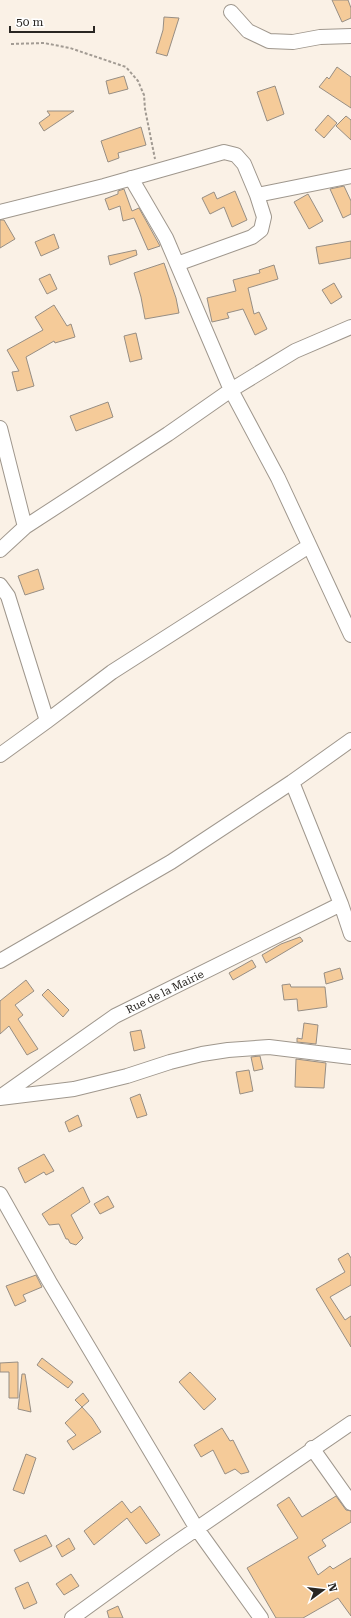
<svg xmlns="http://www.w3.org/2000/svg" width="351" height="1618" font-family="'Roboto Serif',serif">
  <style>
    .building { fill: #f5cb99; stroke: #978e84 }
    .lines { fill: none; stroke-linecap: round; stroke-linejoin: round }
    .minor-casing { stroke: #9f978d; stroke-width: 16 }
    .path { stroke: #a29b93; stroke-width: 2; stroke-dasharray: 3 2; stroke-linecap: butt }
    .minor { stroke: #fff; stroke-width: 14 }
    .labels { text-anchor: middle; dominant-baseline: central; stroke-width: 3; stroke-linejoin: round; paint-order: stroke }
    .street-label { font-size: 11px; fill: #292622; stroke: #fff }
  </style>
  <rect width="100%" height="100%" fill="#faf1e6"/>
  <path class="building" d="M332 0H348L351 8V18L342 22Z
    M164 17 179 18 167 56 156 53 163 30Z
    M337 67 351 77V108L319 87 327 77 329 79Z
    M124 76 128 89 109 94 106 81Z
    M275 86 284 114 267 121 257 92Z
    M47 111H74L44 131 39 123 50 115Z
    M328 115 337 123 324 138 315 130Z
    M346 116 351 120V140L336 126Z
    M141 127 146 145 118 153 119 158 108 162 101 141Z
    M344 186 351 201V214L343 218 330 189Z
    M124 189 132 211 139 208 160 246 148 250 134 218 123 221 120 206 109 210 105 199 118 194V191Z
    M235 191 247 220 232 227 224 207 210 214 202 198 214 192 217 199Z
    M308 194 323 221 309 229 294 202Z
    M0 220H4L15 239 0 248Z
    M54 234 59 248 41 256 35 242Z
    M351 241V258L319 264 316 247Z
    M136 250 137 255 110 265 108 256Z
    M164 263 176 298 179 313 145 319 141 297 134 273Z
    M274 265 278 279 248 288 254 314 259 312 267 329 255 335 243 309 227 313 229 318 212 322 207 298 236 291 233 280 260 273 259 270Z
    M50 274 57 289 47 294 39 279Z
    M334 283 342 297 331 304 322 290Z
    M54 305 67 326 71 324 75 337 55 343 54 341 26 357 34 386 17 391 12 372 19 371 7 350 43 330 35 317Z
    M136 333 142 359 130 362 124 336Z
    M108 402 113 417 76 431 70 416Z
    M38 569 44 589 25 595 18 576Z
    M300 937 303 941 266 963 262 955 281 944Z
    M252 960 256 967 233 980 229 973Z
    M340 968 343 979 326 984 324 973Z
    M26 980 34 991 15 1005 23 1015 18 1019 38 1049 27 1055 9 1026 0 1034V1001Z
    M290 984 291 987H325L327 1007 298 1011 297 999 284 1000 282 985Z
    M48 989 69 1010 63 1017 42 995Z
    M304 1023 318 1025 316 1044 297 1042V1038L302 1039Z
    M141 1030 145 1048 134 1051 130 1032Z
    M260 1056 263 1069 254 1071 251 1057Z
    M296 1059 326 1063 324 1088 295 1087Z
    M249 1070 253 1091 240 1094 236 1072Z
    M140 1094 147 1115 137 1118 130 1098Z
    M78 1115 82 1126 69 1132 65 1122Z
    M44 1154 54 1171 46 1175 44 1172 25 1183 18 1168Z
    M83 1187 90 1202 71 1215 83 1238 76 1245 70 1243 68 1239H66L59 1224 49 1225 42 1214Z
    M108 1196 114 1207 100 1214 94 1204Z
    M348 1253 351 1258V1285L330 1297 345 1320 351 1316V1347L316 1289 345 1272 338 1259Z
    M36 1275 42 1287 23 1295 26 1301 15 1306 6 1286Z
    M42 1358 73 1382 68 1388 37 1365Z
    M18 1362V1398H9V1372H0V1363Z
    M190 1372 216 1399 204 1410 179 1382Z
    M22 1374H25L31 1412 18 1409Z
    M83 1393 89 1401 82 1407 75 1400Z
    M82 1407 92 1418 101 1432 73 1450 67 1441 76 1435 65 1423Z
    M222 1428 230 1441 233 1440 249 1472 241 1474 235 1469 225 1474 213 1450 201 1457 194 1445Z
    M26 1454 36 1458 24 1494 13 1490Z
    M336 1496 346 1510 351 1511V1522L322 1540 326 1546 308 1557 318 1575 330 1566 333 1569 351 1558V1616L338 1598 303 1618H276L247 1568 298 1538 277 1505 289 1497 302 1517Z
    M122 1501 131 1513 140 1506 160 1535 146 1544 127 1518 94 1545 84 1531Z
    M46 1535 52 1546 20 1562 14 1550Z
    M69 1538 75 1549 62 1557 56 1546Z
    M71 1574 79 1586 64 1595 56 1584Z
    M28 1582 37 1603 24 1609 15 1588Z
    M118 1606 123 1618H109L107 1611Z"/>
  <g class="lines">
    <defs>
      <path id="minor" d="M231 12 248 31 269 41 293 42 320 37 351 36
        M131 178 166 238 231 390 278 478 351 635
        M257 195 351 176
        M0 212 104 186 224 152 236 155 244 164 257 195 264 217 261 230 252 237 177 264
        M0 428 25 527
        M0 550 25 527 168 434 231 390 295 351 351 327
        M0 585 8 596 47 721
        M0 755 47 721 112 672 309 546
        M292 782 341 904 351 934
        M0 961 171 862 292 782 351 740
        M0 1097 115 1016 341 904
        M0 1098 74 1089 127 1076 170 1062 202 1054 228 1050 269 1047 351 1057
        M0 1194 49 1281 197 1529 261 1618
        M312 1448 351 1503
        M72 1618 170 1547 351 1423"/>
    </defs>
    <use href="#minor" class="minor-casing"/>
    <path class="path" d="M11 44 44 43 70 48 126 67 138 81 144 95 145 109 155 159"/>
    <use href="#minor" class="minor"/>
  </g>
  <g class="labels">
    <g class="street-label">
      <text transform="translate(165 992) rotate(-26)">Rue de la Mairie</text>
    </g>
  </g>
  <g transform="translate(323 1590) rotate(75)" stroke="#ffffff" stroke-width="3" paint-order="stroke">
  <path d="M0-3L7 15L0 10L-7 15Z" fill="#292622"/>
  <text y="-6" font-size="11" font-weight="bold" text-anchor="middle" fill="#292622">N</text>
  </g>
  <path d="M10 26v6h84v-6" fill="none" stroke="#292622" stroke-width="2"/>
  <text x="16" y="26" font-size="12" fill="#292622" stroke="#ffffff" stroke-width="3" paint-order="stroke">50 m</text>
</svg>
